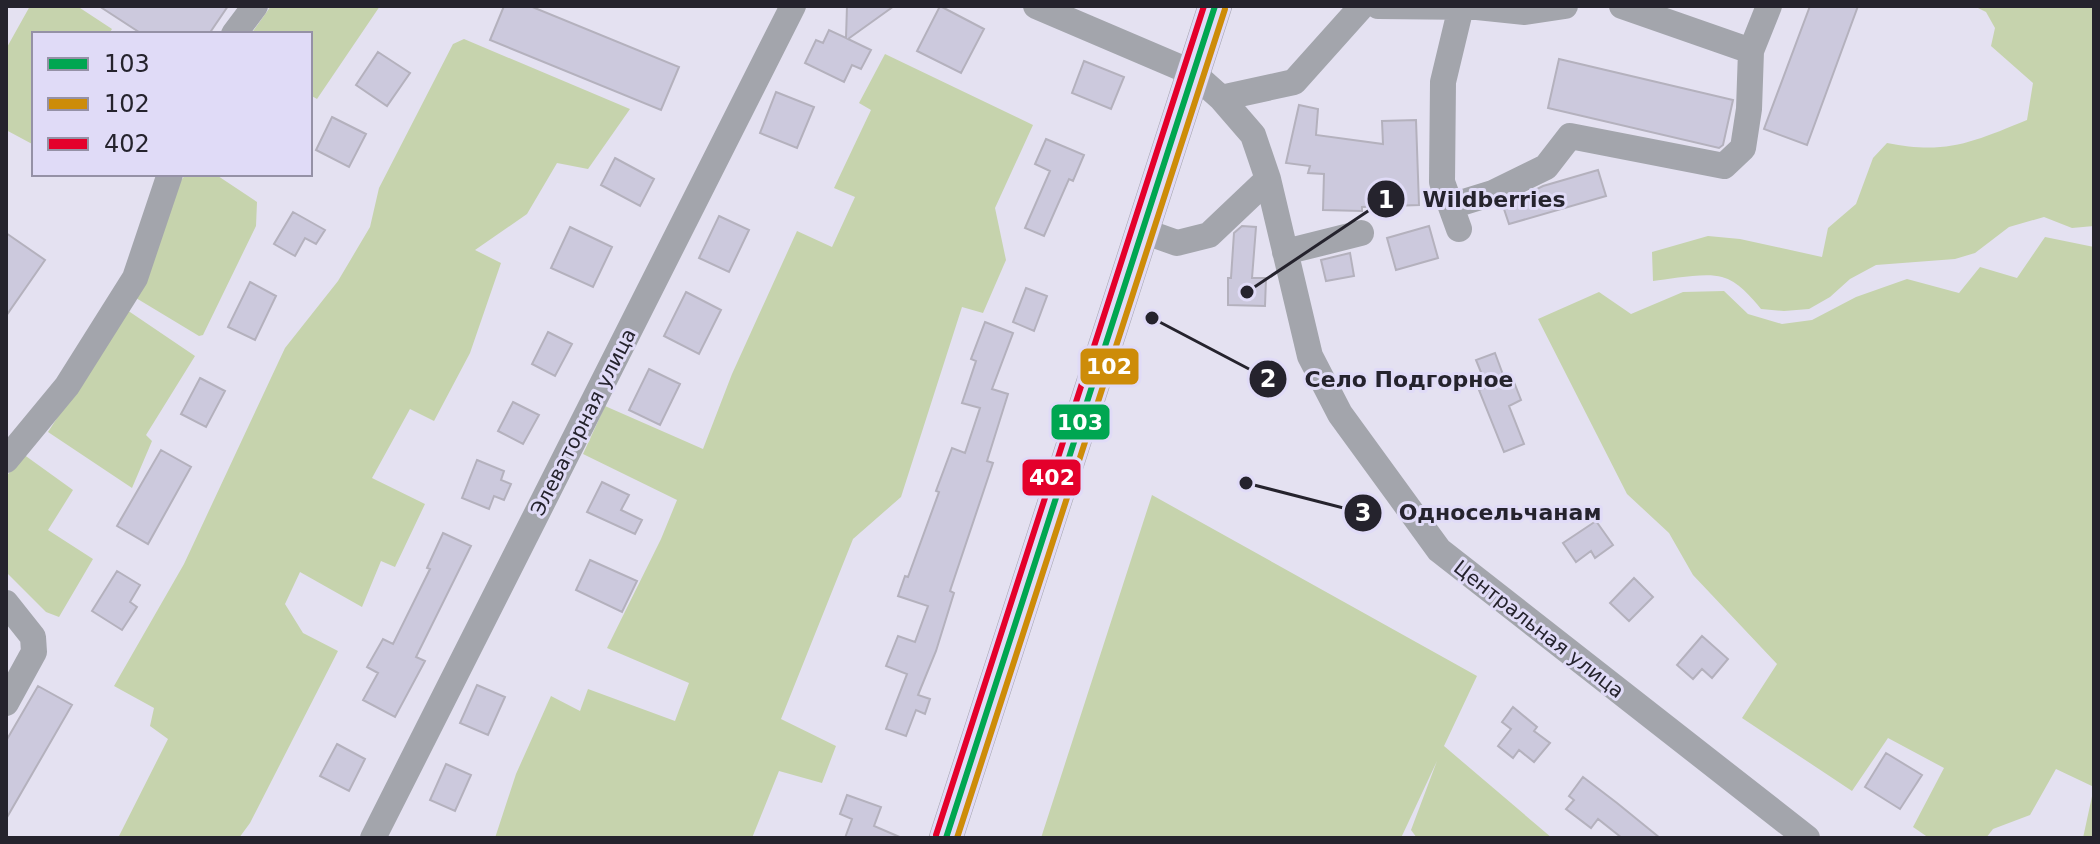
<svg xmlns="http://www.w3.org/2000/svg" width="2100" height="844" font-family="'DejaVu Sans',sans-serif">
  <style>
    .green { fill: #c6d3ad }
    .building { fill: #ccc9dd; stroke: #b4b1bd; stroke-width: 2 }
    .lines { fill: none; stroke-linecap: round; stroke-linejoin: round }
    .minor { stroke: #a3a5ac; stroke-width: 26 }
    .major { stroke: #a8a8b1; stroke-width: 34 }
    .bus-1-casing { stroke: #e0dbf7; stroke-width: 12 }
    .bus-2-casing { stroke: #e0dbf7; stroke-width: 12 }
    .bus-3-casing { stroke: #e0dbf7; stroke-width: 12 }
    .bus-1 { stroke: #00a651; stroke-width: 6 }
    .bus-2 { stroke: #cd8c09; stroke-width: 6 }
    .bus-3 { stroke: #e4002b; stroke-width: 6 }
    .labels { text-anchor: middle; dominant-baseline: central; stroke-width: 6; stroke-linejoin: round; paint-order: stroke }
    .street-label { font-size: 20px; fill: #25232d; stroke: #e0dbf7 }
    .leader { fill: none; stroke: #25232d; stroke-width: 3 }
    .callout-dot { fill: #25232d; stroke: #e0dbf7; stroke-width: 3 }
    .mark-label { font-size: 24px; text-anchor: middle; font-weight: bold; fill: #fff }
    .callout-label { font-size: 22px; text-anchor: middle; font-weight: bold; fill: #25232d; stroke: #e0dbf7; stroke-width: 6; stroke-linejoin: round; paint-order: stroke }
    .line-badge { stroke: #e0dbf7; stroke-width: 3 }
    .badge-label { font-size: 22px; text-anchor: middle; font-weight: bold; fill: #fff }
  </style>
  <rect width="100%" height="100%" fill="#e4e1f1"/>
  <path class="green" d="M30 6H77L112 29 109 34H34V145L6 130V49Z
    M271 6H380L317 99 310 95V34H251Z
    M1974 6H2094V226L2072 228 2044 217 2009 227 1975 253 1955 259 1876 265 1850 279 1830 297 1809 309 1784 311 1761 309C1751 297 1738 281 1722 277 1705 272 1671 279 1653 281L1652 252 1708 236 1740 239 1822 257 1828 228 1856 204 1873 158 1887 143C1946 155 1973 142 2027 120L2033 83 1991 46 1995 28 1986 12Z
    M464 39 630 109 588 169 557 163 527 214 475 250 501 263 470 353 434 421 410 409 372 478 425 504 395 567 381 561 362 607 300 572 285 604 303 633 338 651 250 823 239 838H118L168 739 150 726 154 708 114 686 184 564 285 348 338 281 370 227 379 188 453 44Z
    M885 54 1033 125 995 208 1006 260 983 313 962 307 901 497 853 539 781 719 836 746 822 783 779 771 752 838H495L516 774 551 696 580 711 588 689 675 721 689 683 607 648 661 539 677 500 583 454 605 406 703 449 732 374 797 231 832 247 855 197 834 188 871 110 859 103Z
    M186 174H215L257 202 256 226 203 335 199 336 136 298 173 191Z
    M2045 237 2094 247V838H2083L2094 787 2056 769 2030 815 1993 829 1986 838H1929L1913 827 1944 768 1888 738 1852 791 1742 718 1777 664 1693 575 1669 533 1627 494 1538 319 1599 292 1631 314 1683 292 1724 291 1748 314 1782 324 1812 320 1856 297 1907 279 1959 293 1980 267 2017 278Z
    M127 310 195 356 146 435 152 441 132 488 48 432Z
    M23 454 73 490 48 530 93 559 59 617 46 612 6 572V477Z
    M1152 495 1477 676 1444 746 1552 838H1417L1411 830 1437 761 1401 838H1041Z"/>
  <path class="building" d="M99 6H228L209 34H142Z
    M504 6H530L679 67 661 110 490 40Z
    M847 6H894L848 39 871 50 861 69 852 65 844 82 805 63 816 40 823 43 829 30 846 38Z
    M940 6 984 29 961 73 917 51Z
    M1810 6H1858L1807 145 1764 129Z
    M378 52 410 73 387 106 356 85Z
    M1559 59 1733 100 1723 145 1719 148 1548 108Z
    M1084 61 1124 77 1111 109 1072 93Z
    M776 92 814 107 797 148 760 133Z
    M1299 105 1318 109 1316 135 1383 144 1382 121 1416 120 1419 205 1362 207V211L1323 210 1324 174 1308 173 1310 166 1286 163Z
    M332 117 366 134 349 167 316 150Z
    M1046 139 1084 155 1073 181 1069 179 1044 236 1025 228 1050 171 1035 164Z
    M615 158 654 179 640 206 601 185Z
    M1598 170 1606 196 1509 224 1503 206 1543 186Z
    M293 212 325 230 316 244 305 238 295 256 274 244Z
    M719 216 749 230 729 272 699 258Z
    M1242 226 1256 227 1252 278H1266L1265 306 1228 305V278H1231L1234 233Z
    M1429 226 1438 258 1396 270 1387 238Z
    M570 227 612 247 593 287 551 268Z
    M6 233 45 260 6 316Z
    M1350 253 1354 276 1326 281 1321 260Z
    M250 282 276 296 255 340 228 327Z
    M1026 288 1047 296 1034 331 1013 322Z
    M686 292 721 310 699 354 664 336Z
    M985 322 1013 333 992 389 1008 394 987 461 993 463 950 591 954 593 936 651 918 695 930 699 925 714 916 710 906 736 886 729 907 674 886 666 898 636 915 642 928 606 898 596 905 576 908 577 939 492 936 491 952 448 965 453 980 408 962 403 976 361 971 359Z
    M548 332 572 344 555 376 532 364Z
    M1495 353 1505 380 1512 377 1521 400 1509 406 1524 444 1504 452 1479 390 1487 387 1476 360Z
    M649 369 680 384 660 425 629 410Z
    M200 378 225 391 206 427 181 414Z
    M513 402 539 415 523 444 498 431Z
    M161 450 191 467 148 544 117 526Z
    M477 460 504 471 501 480 511 484 504 500 494 496 489 509 462 498Z
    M602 482 629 495 621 510 642 520 635 534 587 512Z
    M1596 521 1613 545 1595 558 1591 551 1576 562 1563 543Z
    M443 533 471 546 416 657 425 661 395 717 363 700 378 673 367 667 383 639 393 644 430 569 427 568Z
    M590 560 637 581 622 612 576 590Z
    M117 571 140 585 130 602 137 607 122 630 92 611Z
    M1634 578 1653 597 1629 621 1610 603Z
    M1702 636 1728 659 1712 678 1702 669 1693 679 1677 665Z
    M477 685 505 697 488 735 460 723Z
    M38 686 72 705 6 819V741Z
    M1513 707 1537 727 1534 731 1550 743 1534 762 1519 750 1513 758 1498 746 1511 729 1502 722Z
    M337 744 365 759 349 791 320 776Z
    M1886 753 1922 775 1900 809 1865 787Z
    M446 764 471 775 455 811 430 800Z
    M1583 777 1617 803 1660 838H1622L1598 819 1591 828 1566 809 1574 800 1569 796Z
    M847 795 881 807 874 826 902 838H845L852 819 840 814Z"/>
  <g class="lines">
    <path class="minor" d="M1036 6 1193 73 1221 98 1253 135 1268 179 1310 356 1340 414 1439 550 1807 838
      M1378 6 1477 7 1525 12 1565 6
      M1622 6 1751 51
      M234 34 255 6
      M1221 98 1294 82 1362 6
      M1451 206 1493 193 1546 167 1570 136 1724 166 1743 148 1749 109 1751 51 1769 6
      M1459 229 1442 182 1443 82 1461 7
      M1143 231 1177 243 1209 235 1268 179
      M1285 252 1361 233
      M6 460 67 386 135 278 170 174
      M6 603 33 637 34 652 6 703
      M373 838 793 6"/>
    <path class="major" d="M946 838 1215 6"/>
    <defs>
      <path id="bus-1" d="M946 838 1215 6"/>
      <path id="bus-2" d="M957 838 1225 9"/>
      <path id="bus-3" d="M936 835 1204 6"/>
    </defs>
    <use href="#bus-1" class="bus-1-casing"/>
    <use href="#bus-2" class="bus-2-casing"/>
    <use href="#bus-3" class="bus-3-casing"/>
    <use href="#bus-1" class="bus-1"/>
    <use href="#bus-2" class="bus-2"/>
    <use href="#bus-3" class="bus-3"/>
  </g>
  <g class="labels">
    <g class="street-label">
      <text transform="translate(583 422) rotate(-63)">Элеваторная улица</text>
      <text transform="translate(1539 629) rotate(38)">Центральная улица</text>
    </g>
  </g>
  <path class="leader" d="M1247 292L1386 199M1152 318L1268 379M1246 483L1363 513"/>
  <g class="callout-dot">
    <circle cx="1247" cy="292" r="8"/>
    <circle cx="1152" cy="318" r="8"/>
    <circle cx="1246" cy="483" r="8"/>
    <circle cx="1386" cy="199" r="20"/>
    <circle cx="1268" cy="379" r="20"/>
    <circle cx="1363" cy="513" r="20"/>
  </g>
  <g class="mark-label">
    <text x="1386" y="208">1</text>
    <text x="1268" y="387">2</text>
    <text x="1363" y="521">3</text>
  </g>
  <g class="callout-label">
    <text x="1494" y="207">Wildberries</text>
    <text x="1409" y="387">Село Подгорное</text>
    <text x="1500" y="520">Односельчанам</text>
  </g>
  <g class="line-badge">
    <rect x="1079" y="347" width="61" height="39" rx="8" fill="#cd8c09"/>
    <rect x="1050" y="403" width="61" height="38" rx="8" fill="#00a651"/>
    <rect x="1021" y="458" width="61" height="39" rx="8" fill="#e4002b"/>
  </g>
  <g class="badge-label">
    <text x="1109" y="374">102</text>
    <text x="1080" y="430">103</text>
    <text x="1052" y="485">402</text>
  </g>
  <rect width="2100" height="844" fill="none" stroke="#25232d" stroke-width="16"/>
  <rect x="32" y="32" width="280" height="144" fill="#e0dbf7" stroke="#9591a6" stroke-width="2"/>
  <rect x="48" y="58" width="40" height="12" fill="#00a651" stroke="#9591a6" stroke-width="2"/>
  <text x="104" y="72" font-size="24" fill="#25232d">103</text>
  <rect x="48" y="98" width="40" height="12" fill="#cd8c09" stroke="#9591a6" stroke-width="2"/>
  <text x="104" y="112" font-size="24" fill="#25232d">102</text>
  <rect x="48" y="138" width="40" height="12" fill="#e4002b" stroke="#9591a6" stroke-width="2"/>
  <text x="104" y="152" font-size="24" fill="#25232d">402</text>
</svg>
